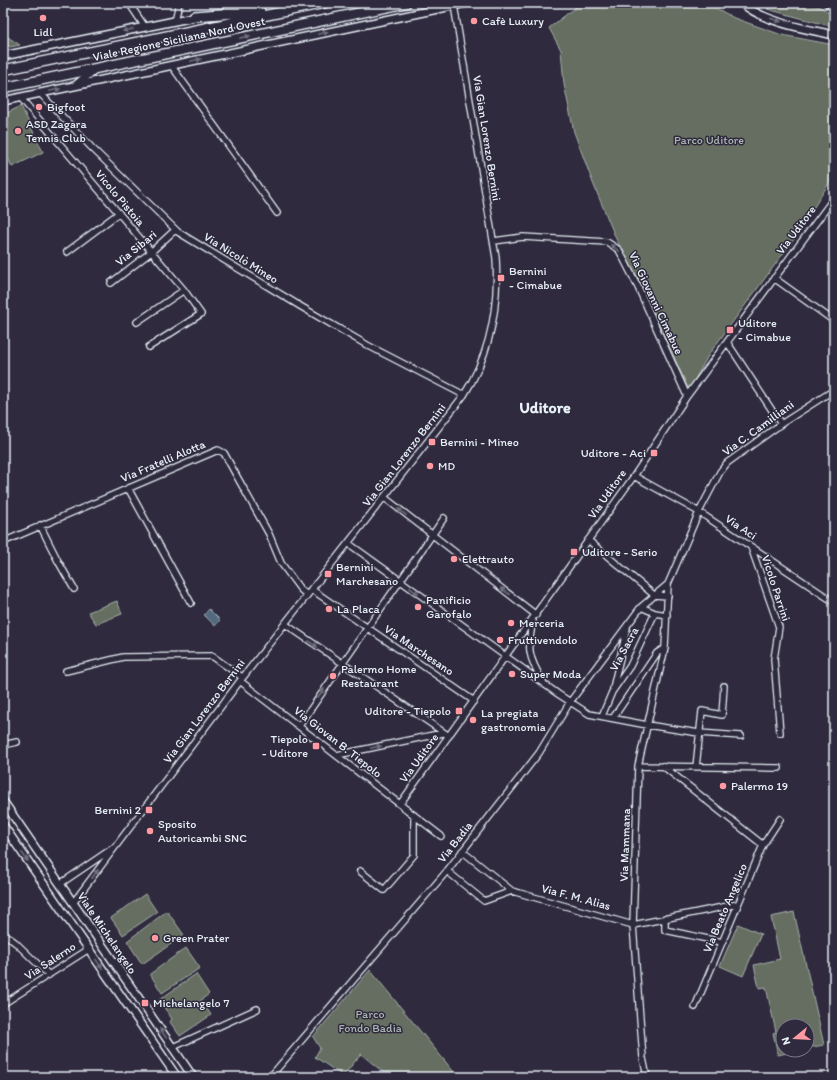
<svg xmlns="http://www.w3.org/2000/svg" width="837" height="1080" font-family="Itim,sans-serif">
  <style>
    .green { fill: #656e61; stroke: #a6b0ac }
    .water { fill: #53697e; stroke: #8f9faf }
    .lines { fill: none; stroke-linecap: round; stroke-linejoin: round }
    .minor-casing { stroke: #e8f1f8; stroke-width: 8 }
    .tertiary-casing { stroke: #e8f1f8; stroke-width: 10 }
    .primary-casing { stroke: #e8f1f8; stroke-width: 12 }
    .minor { stroke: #2f2a3d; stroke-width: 5.5 }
    .tertiary { stroke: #2f2a3d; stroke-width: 7 }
    .primary { stroke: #2f2a3d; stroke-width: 9 }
    .oneway { fill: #70707e }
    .poi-dot { fill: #ff9aa2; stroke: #2f2a3d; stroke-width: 1.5 }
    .labels { text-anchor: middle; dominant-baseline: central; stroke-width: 3; stroke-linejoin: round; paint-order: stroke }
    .poi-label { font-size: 12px; fill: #e8f1f8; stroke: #2f2a3d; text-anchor: start }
    .street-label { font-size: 12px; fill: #e8f1f8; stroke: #2f2a3d }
    .park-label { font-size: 12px; fill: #adb6b4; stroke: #2f2a3d }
    .district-label { font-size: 16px; font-weight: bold; fill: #e8f1f8; stroke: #2f2a3d }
  </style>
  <rect width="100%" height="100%" fill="#2f2a3d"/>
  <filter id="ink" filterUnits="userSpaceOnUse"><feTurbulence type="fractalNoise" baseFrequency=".025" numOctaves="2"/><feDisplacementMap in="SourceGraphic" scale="8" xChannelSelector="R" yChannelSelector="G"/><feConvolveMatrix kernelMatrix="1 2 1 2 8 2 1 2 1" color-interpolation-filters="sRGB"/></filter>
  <g filter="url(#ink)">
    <path class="green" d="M581 3H707L734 18 782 35 834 45V175L794 239 709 354 689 390 640 282 617 241 593 183 574 132 564 84 561 50 549 28Z
      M781 3C802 3 820 1 834 18V27L767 9Z
      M3 34 20 45 10 47 3 40Z
      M21 106 43 152 12 167 3 147V115Z
      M117 601 122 614 96 624 88 612Z
      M145 894 157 912 123 935 111 918Z
      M167 911 184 935 142 964 127 941Z
      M794 912 824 1045 807 1048V1026H783V1050H800L778 1055 773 1033 776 1032 766 987 759 988 754 965 780 959 771 917Z
      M738 924 761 934 743 976 720 966Z
      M186 948 200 968 162 993 150 974Z
      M370 970 458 1077H389L361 1054 343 1076 315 1057 320 1048 313 1037Z
      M196 974 209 994 201 1000 211 1015 180 1036 170 1022 172 1019 159 1000Z"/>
    <path class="water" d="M209 609 220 620 215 626 204 615Z"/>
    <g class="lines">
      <defs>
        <path id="minor" d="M129 3 145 27
          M175 21 179 3
          M171 65 277 213
          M40 93 91 147 178 232 300 306 367 345 464 395
          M20 97 184 290 201 314 149 347
          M494 241 523 237 607 242 619 250 637 285 687 396
          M67 252 119 213
          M774 278 834 321
          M111 283 151 252 175 230
          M137 322 184 290
          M727 342 781 424
          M634 476 699 512 834 602
          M128 488 191 603
          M385 498 536 615
          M40 525 58 561 74 589
          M588 540 654 595 668 596
          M3 542 218 450 224 453 235 473 269 534 281 563 300 589 307 595
          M348 543 558 694 589 714 647 725 699 733 741 736
          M751 547 779 627 774 659 780 733
          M311 589 474 701
          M641 607 655 613 667 615
          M533 621C527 647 528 658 543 681
          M285 624 449 736
          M66 671 123 657 212 656 242 677
          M240 681 441 836
          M613 688 627 628
          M602 716 612 692 630 666 655 613
          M613 718 657 653 665 648
          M299 726 444 518
          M3 745 17 742
          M337 755 443 733
          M638 766 779 768
          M663 766 763 845
          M696 767 702 711 722 715 724 686
          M400 804 634 476 687 396 834 198
          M360 871 384 890 414 855V815
          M447 871 484 901 512 891 462 851
          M60 884 113 848
          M512 891 633 925 738 904
          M73 903 240 681 464 395C491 353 499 307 496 258L454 5
          M665 918V930L722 942
          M3 933 16 943 49 975
          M3 1004 89 949
          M695 1007 763 845 780 819
          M173 1047 257 1009
          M270 1077 447 871 539 753 570 702 641 607 668 584
          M647 1077 643 1058 633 925 638 766 665 648 668 584 699 512 720 472 727 463 781 424 834 390"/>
        <path id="tertiary" d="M742 3C763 22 806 29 834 35
          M828 3 834 7
          M227 10 262 3
          M3 56 199 16
          M76 85 95 69
          M3 101 466 3
          M3 801 193 1077
          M3 825 177 1077"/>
        <path id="primary" d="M194 16 260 11
          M3 70 325 3
          M3 88 406 3"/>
      </defs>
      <use href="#minor" class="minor-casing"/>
      <use href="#tertiary" class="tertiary-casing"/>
      <use href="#primary" class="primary-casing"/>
      <use href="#minor" class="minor"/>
      <use href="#tertiary" class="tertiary"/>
      <use href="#primary" class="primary"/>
    </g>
    <defs><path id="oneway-solid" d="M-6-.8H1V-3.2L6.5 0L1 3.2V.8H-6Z"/></defs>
    <g class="oneway">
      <use href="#oneway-solid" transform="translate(776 20) rotate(17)"/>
      <use href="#oneway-solid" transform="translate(128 30) rotate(169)"/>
      <use href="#oneway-solid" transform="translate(323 33) rotate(-12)"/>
      <use href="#oneway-solid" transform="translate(245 37) rotate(-12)"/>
      <use href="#oneway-solid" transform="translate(196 60) rotate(-12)"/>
      <use href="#oneway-solid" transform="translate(55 90) rotate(-12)"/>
      <use href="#oneway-solid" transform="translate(615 248) rotate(-142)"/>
      <use href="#oneway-solid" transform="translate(402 512) rotate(-142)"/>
      <use href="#oneway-solid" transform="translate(414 591) rotate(36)"/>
      <use href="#oneway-solid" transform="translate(505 591) rotate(-142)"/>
      <use href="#oneway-solid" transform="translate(313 644) rotate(34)"/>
      <use href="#oneway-solid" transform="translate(321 693) rotate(-55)"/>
      <use href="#oneway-solid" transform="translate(376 747) rotate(-12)"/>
      <use href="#oneway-solid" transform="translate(25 857) rotate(55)"/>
      <use href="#oneway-solid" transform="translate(95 874) rotate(-53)"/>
      <use href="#oneway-solid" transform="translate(99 964) rotate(56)"/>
      <use href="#oneway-solid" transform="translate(163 1033) rotate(-125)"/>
    </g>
  </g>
  <g class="poi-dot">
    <circle cx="43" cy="18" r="4"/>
    <circle cx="474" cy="21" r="4"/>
    <circle cx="39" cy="107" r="4"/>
    <circle cx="18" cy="131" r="4"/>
    <rect x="497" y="274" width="8" height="8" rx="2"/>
    <rect x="726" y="326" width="8" height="8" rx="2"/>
    <rect x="428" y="438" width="8" height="8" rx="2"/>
    <rect x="650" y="449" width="8" height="8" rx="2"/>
    <circle cx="430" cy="466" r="4"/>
    <rect x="570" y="548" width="8" height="8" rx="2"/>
    <circle cx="454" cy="559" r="4"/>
    <rect x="324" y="570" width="8" height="8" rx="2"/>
    <circle cx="418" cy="607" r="4"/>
    <circle cx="329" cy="609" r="4"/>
    <circle cx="511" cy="623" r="4"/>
    <circle cx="500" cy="640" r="4"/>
    <circle cx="512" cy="674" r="4"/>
    <circle cx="333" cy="676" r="4"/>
    <rect x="455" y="707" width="8" height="8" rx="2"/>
    <circle cx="473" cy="720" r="4"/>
    <rect x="312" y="742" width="8" height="8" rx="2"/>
    <circle cx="723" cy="786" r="4"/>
    <rect x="145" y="806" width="8" height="8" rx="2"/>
    <circle cx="150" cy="831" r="4"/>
    <circle cx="155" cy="938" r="4"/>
    <rect x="141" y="999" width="8" height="8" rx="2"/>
  </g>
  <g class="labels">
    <g class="poi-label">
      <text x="482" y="21">Cafè Luxury</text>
      <text x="43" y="32" text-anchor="middle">Lidl</text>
      <text x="47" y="107">Bigfoot</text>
      <text x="26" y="124">ASD Zagara<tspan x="26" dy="14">Tennis Club</tspan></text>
      <text x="509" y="271">Bernini<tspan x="509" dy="14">- Cimabue</tspan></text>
      <text x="738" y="323">Uditore<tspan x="738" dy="14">- Cimabue</tspan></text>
      <text x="440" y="442">Bernini - Mineo</text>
      <text x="646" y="453" text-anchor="end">Uditore - Aci</text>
      <text x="438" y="466">MD</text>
      <text x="582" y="552">Uditore - Serio</text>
      <text x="462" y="559">Elettrauto</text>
      <text x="336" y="567">Bernini<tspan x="336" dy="14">Marchesano</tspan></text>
      <text x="426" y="600">Panificio<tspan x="426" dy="14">Garofalo</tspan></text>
      <text x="337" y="609">La Placa</text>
      <text x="519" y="623">Merceria</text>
      <text x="508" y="640">Fruttivendolo</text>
      <text x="341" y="669">Palermo Home<tspan x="341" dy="14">Restaurant</tspan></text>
      <text x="520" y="674">Super Moda</text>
      <text x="451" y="711" text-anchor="end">Uditore - Tiepolo</text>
      <text x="481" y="713">La pregiata<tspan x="481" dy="14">gastronomia</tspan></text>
      <text x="308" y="739" text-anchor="end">Tiepolo<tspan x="308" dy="14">- Uditore</tspan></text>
      <text x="731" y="786">Palermo 19</text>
      <text x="141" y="810" text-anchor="end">Bernini 2</text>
      <text x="158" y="824">Sposito<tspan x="158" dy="14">Autoricambi SNC</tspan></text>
      <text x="163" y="938">Green Prater</text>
      <text x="153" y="1003">Michelangelo 7</text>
    </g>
    <g class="street-label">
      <text transform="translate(179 39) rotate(-12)">Viale Regione Siciliana Nord Ovest</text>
      <text transform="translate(487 138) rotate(81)">Via Gian Lorenzo Bernini</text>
      <text transform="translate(120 198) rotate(50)">Vicolo Pistoia</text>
      <text transform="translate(796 230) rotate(-53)">Via Uditore</text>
      <text transform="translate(136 248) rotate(-39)">Via Sibari</text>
      <text transform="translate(241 258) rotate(32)">Via Nicolò Mineo</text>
      <text transform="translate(656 303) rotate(65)">Via Giovanni Cimabue</text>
      <text transform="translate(758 428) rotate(-36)">Via C. Camilliani</text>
      <text transform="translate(404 455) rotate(-52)">Via Gian Lorenzo Bernini</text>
      <text transform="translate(163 461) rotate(-23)">Via Fratelli Alotta</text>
      <text transform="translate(607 494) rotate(-55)">Via Uditore</text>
      <text transform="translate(741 527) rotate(34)">Via Aci</text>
      <text transform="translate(776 588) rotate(72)">Vicolo Parrini</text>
      <text transform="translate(624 649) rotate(-62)">Via Sacra</text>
      <text transform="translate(419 650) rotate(34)">Via Marchesano</text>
      <text transform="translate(204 711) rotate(-53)">Via Gian Lorenzo Bernini</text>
      <text transform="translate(338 742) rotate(38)">Via Giovan B. Tiepolo</text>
      <text transform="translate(419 758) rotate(-54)">Via Uditore</text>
      <text transform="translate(455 842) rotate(-52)">Via Badia</text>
      <text transform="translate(625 845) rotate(-88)">Via Mammana</text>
      <text transform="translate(576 897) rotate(15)">Via F. M. Alias</text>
      <text transform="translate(725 908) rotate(-67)">Via Beato Angelico</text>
      <text transform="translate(107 933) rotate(56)">Viale Michelangelo</text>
      <text transform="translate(50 961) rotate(-33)">Via Salerno</text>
    </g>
    <g class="park-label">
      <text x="709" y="140">Parco Uditore</text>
      <text x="370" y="1014">Parco<tspan x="370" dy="14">Fondo Badia</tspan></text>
    </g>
    <g class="district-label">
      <text x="545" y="407">Uditore</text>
    </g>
  </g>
  <rect width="837" height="1080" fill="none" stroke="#2f2a3d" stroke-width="16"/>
  <rect x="8" y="8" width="821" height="1064" fill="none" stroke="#e8f1f8" stroke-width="1.5" filter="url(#ink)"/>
  <g transform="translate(795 1038) rotate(252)"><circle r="19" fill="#2f2a3d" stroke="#797a88"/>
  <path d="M0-3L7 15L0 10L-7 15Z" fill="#ff9aa2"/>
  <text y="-6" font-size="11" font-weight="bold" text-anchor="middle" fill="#e8f1f8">N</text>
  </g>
</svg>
